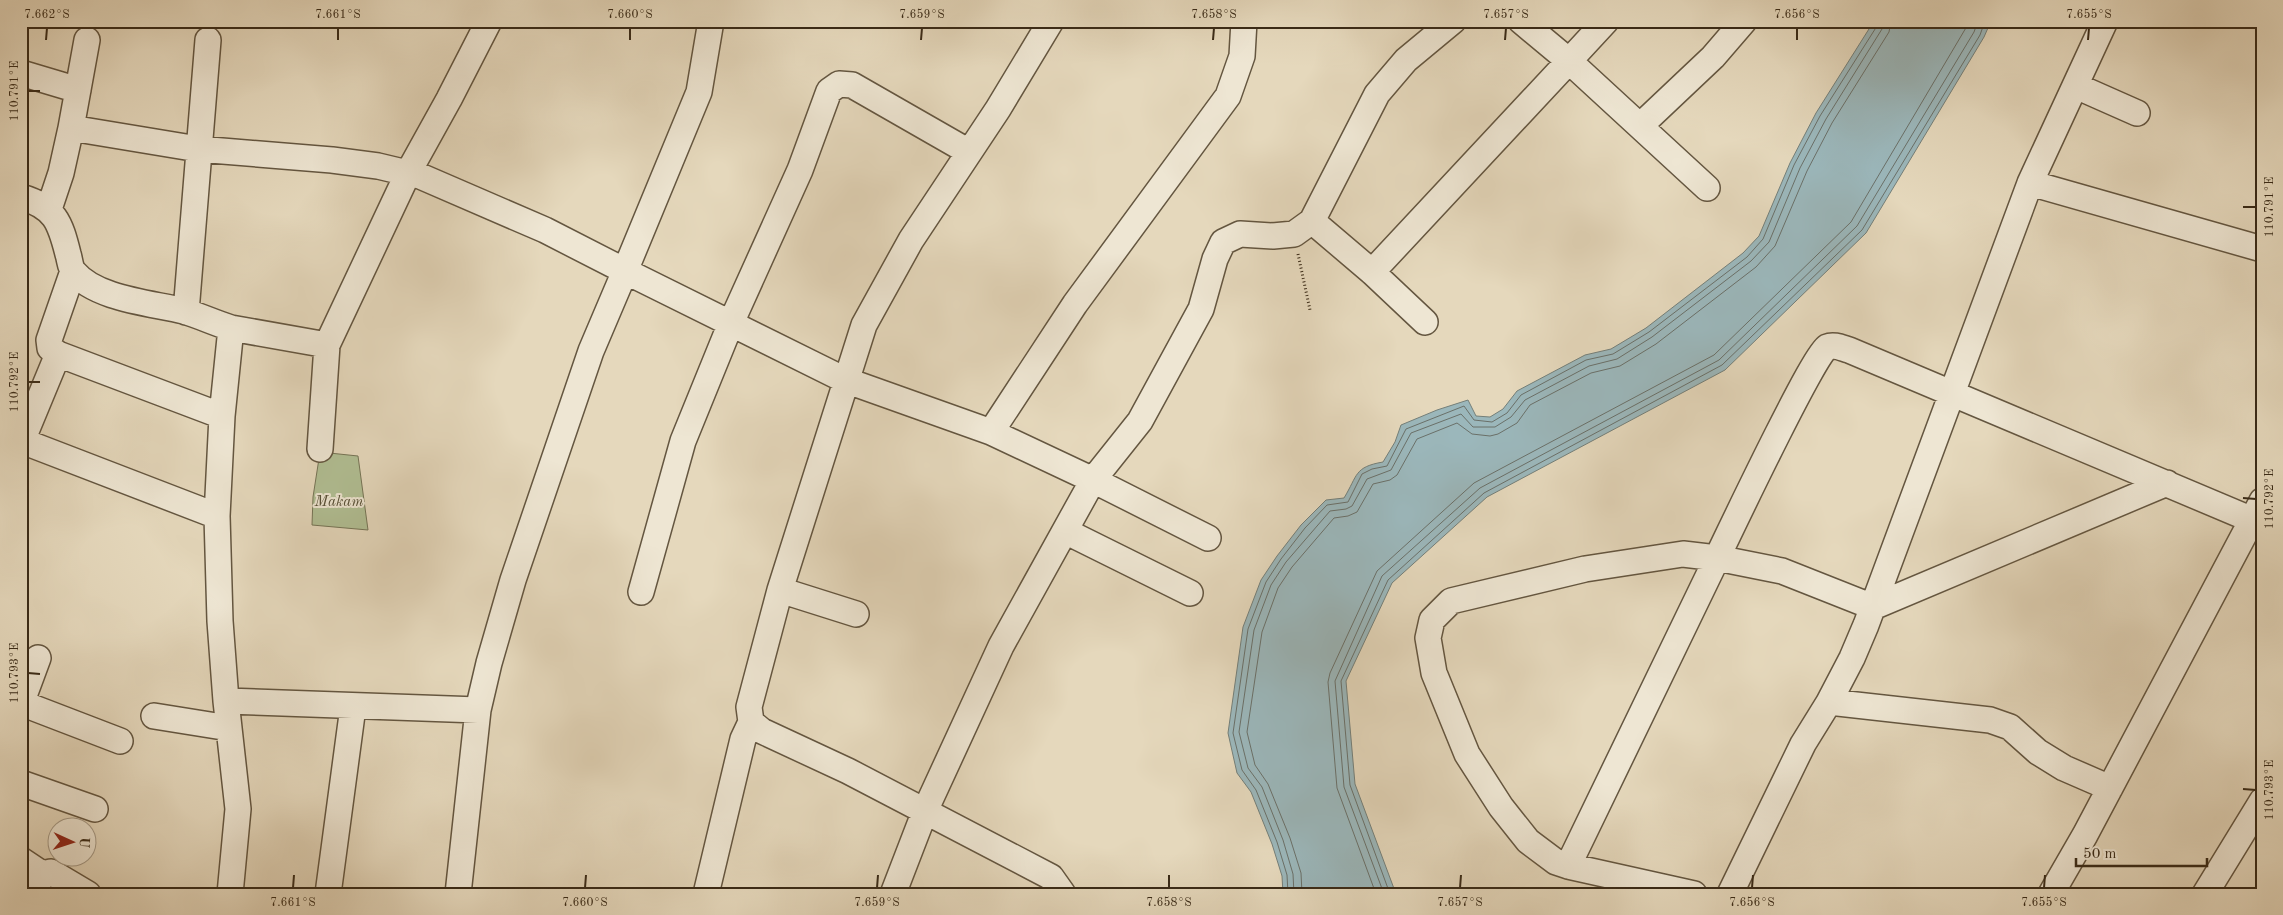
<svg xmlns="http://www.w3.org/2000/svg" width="2283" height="915" font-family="'Old Standard TT',serif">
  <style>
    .green { fill: #b1bf94; stroke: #757456 }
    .water { fill: #9bb7bb; stroke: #747f79 }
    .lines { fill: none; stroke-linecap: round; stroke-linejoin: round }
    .shore { stroke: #6a7069; stroke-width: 1 }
    .minor-casing { stroke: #645640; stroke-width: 28 }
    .path { stroke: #392a17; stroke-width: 3; stroke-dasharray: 1 2.5; stroke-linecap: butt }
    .minor { stroke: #eee6d3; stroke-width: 25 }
    .ticks { fill: none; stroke: #392a17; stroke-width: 2 }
    .labels { text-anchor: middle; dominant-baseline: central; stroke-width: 4; stroke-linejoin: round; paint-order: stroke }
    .park-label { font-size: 15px; font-style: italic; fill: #574f36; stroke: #eee6d3 }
    .neatline { fill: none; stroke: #392a17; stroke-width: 2 }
    .ticks-label { font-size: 12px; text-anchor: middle; fill: #392a17 }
  </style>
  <rect width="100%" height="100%" fill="#e5d8bc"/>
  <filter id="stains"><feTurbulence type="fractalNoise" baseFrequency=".004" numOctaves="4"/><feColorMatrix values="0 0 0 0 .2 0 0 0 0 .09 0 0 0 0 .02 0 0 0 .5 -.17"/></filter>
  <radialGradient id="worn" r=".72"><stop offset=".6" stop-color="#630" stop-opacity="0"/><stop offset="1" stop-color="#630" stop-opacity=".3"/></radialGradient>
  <path class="green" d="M320 452 358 456 368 530 312 525 313 497Z"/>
  <path class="water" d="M1874 21H1991L1984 37 1866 233 1725 370 1487 497 1392 583 1346 681 1355 784 1396 894H1283L1282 876 1272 844 1251 792 1237 773 1228 733 1243 627 1261 580 1277 556 1301 525 1326 500 1344 498C1358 475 1354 467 1383 462L1395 442 1401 425 1437 410 1468 400 1476 416 1490 417 1503 409 1517 391 1585 355 1611 349 1646 328 1743 253 1759 236 1790 163 1816 113Z"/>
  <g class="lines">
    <path class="shore" d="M1288 894 1287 875 1277 842 1256 790 1242 770 1233 733 1248 629 1266 582 1281 559 1305 528 1327 505 1348 502 1362 474 1372 469 1387 466 1406 429 1464 406 1474 420 1492 422 1507 413 1521 395 1586 360 1613 354 1649 332 1747 257 1763 239 1794 165 1820 116 1877 26 1878 21
      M1294 894 1293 874 1283 840 1262 787 1248 768 1239 732 1254 630 1271 585 1286 562 1330 511 1346 509 1352 506 1367 479 1391 470 1411 433 1461 414 1473 427H1495L1511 417 1525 400 1589 366 1617 359 1652 337 1751 261 1769 242 1800 168 1826 119 1882 29 1884 21
      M1302 894 1301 873 1290 838 1268 784 1255 765 1247 732 1262 632 1278 588 1292 567 1334 518 1348 516 1357 512 1373 484 1390 480 1397 475 1417 439 1457 423 1472 434 1490 436 1498 434 1517 423 1530 405 1591 373 1620 366 1656 344 1756 267 1775 246 1807 171 1832 123 1889 32 1891 21
      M1376 894 1337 788 1328 682 1330 673 1377 571 1474 483 1714 355 1851 222 1970 21
      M1384 894 1344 787 1335 681 1382 576 1480 488 1719 360 1857 226 1974 32 1978 21
      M1390 894 1350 785 1341 681 1388 580 1484 493 1722 365 1862 230 1980 35 1985 21"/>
    <defs>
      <path id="minor" d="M1051 21 998 109 911 240 864 325 780 590 749 707 751 722 762 731 848 771 1051 877 1063 894
        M1606 21 1569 61 1707 188
        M21 73 78 90
        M2076 86 2137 113
        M1640 126 1713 57 1744 21
        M71 128 87 40
        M2030 183 2262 249
        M21 197C55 207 60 222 68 254 70 260 70 268 74 272 96 299 152 303 184 311 200 316 215 323 231 328
        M49 209 61 173 71 128 198 149 332 160 378 166 420 176 545 230 625 271 699 92 711 21
        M1312 221 1372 272 1425 322
        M73 271 49 340 50 348 58 354 222 416
        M1372 272 1569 61 1521 21
        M186 312 208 40
        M327 345 408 173 449 99 489 21
        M58 354 22 441 217 516
        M991 432 1075 304 1228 96 1242 56 1244 21
        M1065 531 1190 593
        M780 590 856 614
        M641 592 683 441 731 323 800 170 829 91 839 84 852 85 969 152
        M226 701 478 710
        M1829 702 1990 720 2010 727 2038 752 2064 768 2110 788
        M21 703 120 741
        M21 704 38 658
        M154 716 229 728
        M21 783 95 809
        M21 860 42 874
        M1568 866 1717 558 1782 571 1873 607 2167 483
        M34 894 42 874 51 872 88 894
        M230 894 238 809 226 701 220 621 217 516 222 416 231 328 327 345 320 449
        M328 894 353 707
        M458 894 478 710 489 663 513 580 591 351 625 271 845 380 991 432 1093 480 1208 538
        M706 894 743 739 751 722
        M893 894 925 811 1001 646 1093 480 1140 421 1201 309 1215 259 1223 242 1240 234 1273 236 1294 234 1312 221 1377 94 1406 60 1453 21
        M1694 894 1568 866 1556 862 1528 841 1501 807 1467 754 1434 673 1428 638 1432 620 1451 601 1585 569 1683 554 1717 558C1730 531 1814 354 1827 347 1834 344 1842 348 1849 350L2262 524
        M1730 894 1803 744 1829 702 1852 658 1866 625 2030 183 2105 21
        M2051 894 2085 835 2262 501
        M2205 894 2262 801"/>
    </defs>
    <use href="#minor" class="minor-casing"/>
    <path class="path" d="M1298 254 1310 310"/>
    <use href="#minor" class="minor"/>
  </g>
  <path class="ticks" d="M46 40 47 28M338 40V28M630 40V28M921 40 922 28M1213 40 1214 28M1505 40 1506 28M1797 40V28M2088 40 2089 28M28 91H40M2243 207H2256M28 382H40M2243 498 2256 499M28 673 40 674M2243 789 2256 790M293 888 294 875M585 888 586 875M877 888 878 875M1169 888V875M1460 888 1461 875M1752 888 1753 875M2044 888 2045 875"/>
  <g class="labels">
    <g class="park-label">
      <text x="339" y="502">Makam</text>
    </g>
  </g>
  <rect width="2283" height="915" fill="none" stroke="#e5d8bc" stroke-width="55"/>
  <g transform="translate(72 842) rotate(93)"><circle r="24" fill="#eee6d3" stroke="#a69b88"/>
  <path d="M0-4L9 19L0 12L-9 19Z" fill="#8f2418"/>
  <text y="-8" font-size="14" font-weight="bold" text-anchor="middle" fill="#392a17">U</text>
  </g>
  <path d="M2076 858v8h131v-8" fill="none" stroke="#392a17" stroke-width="2.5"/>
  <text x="2083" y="858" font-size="15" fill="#392a17" stroke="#eee6d3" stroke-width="4" paint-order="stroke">50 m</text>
  <rect x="28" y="28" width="2228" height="860" class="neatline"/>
  <g class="ticks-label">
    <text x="47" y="18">7.662°S</text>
    <text x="338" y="18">7.661°S</text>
    <text x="630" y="18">7.660°S</text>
    <text x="922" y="18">7.659°S</text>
    <text x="1214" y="18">7.658°S</text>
    <text x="1506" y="18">7.657°S</text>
    <text x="1797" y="18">7.656°S</text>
    <text x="2089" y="18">7.655°S</text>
    <text transform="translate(14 91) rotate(-90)" y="4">110.791°E</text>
    <text transform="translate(2269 207) rotate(-90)" y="4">110.791°E</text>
    <text transform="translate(14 382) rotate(-90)" y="4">110.792°E</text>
    <text transform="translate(2269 499) rotate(-90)" y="4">110.792°E</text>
    <text transform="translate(14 673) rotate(-90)" y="4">110.793°E</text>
    <text transform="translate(2269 790) rotate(-90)" y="4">110.793°E</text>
    <text x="293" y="906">7.661°S</text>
    <text x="585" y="906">7.660°S</text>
    <text x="877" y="906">7.659°S</text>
    <text x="1169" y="906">7.658°S</text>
    <text x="1460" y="906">7.657°S</text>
    <text x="1752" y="906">7.656°S</text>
    <text x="2044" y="906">7.655°S</text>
  </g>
  <rect width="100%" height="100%" filter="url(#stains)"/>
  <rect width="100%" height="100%" fill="url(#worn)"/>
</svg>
